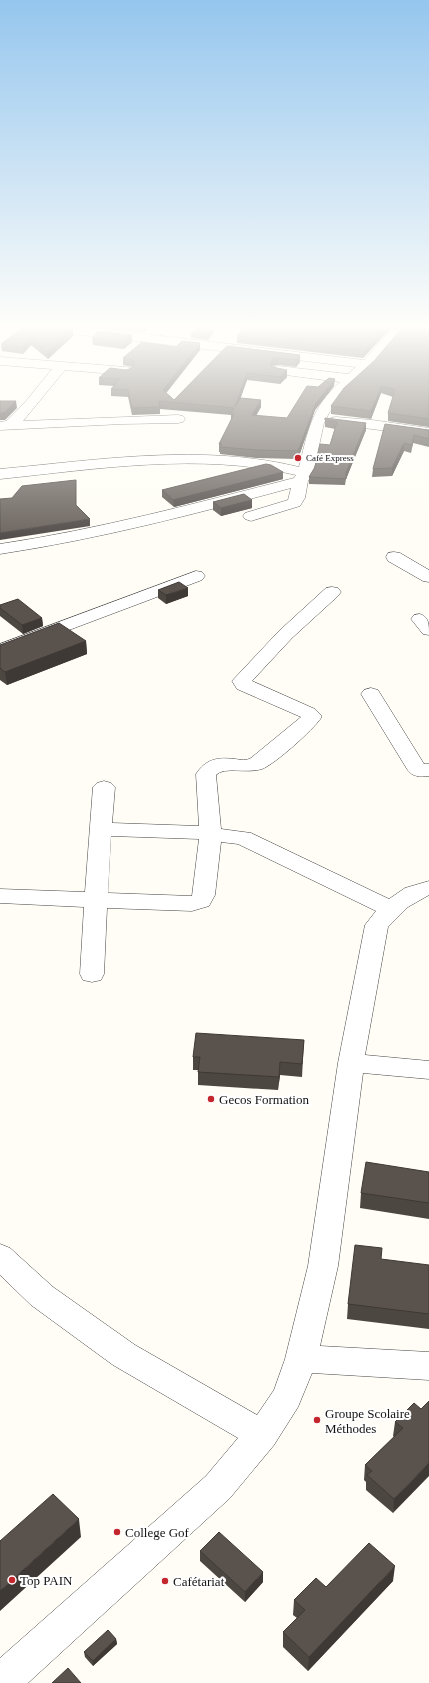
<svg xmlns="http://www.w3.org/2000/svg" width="429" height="1683" font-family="Georgia,serif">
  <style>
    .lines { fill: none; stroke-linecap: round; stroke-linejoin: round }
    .minor-casing { stroke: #444; stroke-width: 1 }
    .minor { fill: #fff; fill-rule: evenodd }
    .wall { fill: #4d4742 }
    .shaded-wall { fill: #3f3936 }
    .building { fill: #5a524d; stroke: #3f3936 }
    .poi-dot { fill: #c4262e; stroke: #fff; stroke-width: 1.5 }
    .labels { text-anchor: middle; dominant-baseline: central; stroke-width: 4; stroke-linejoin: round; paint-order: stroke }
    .far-poi-label { font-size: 9px; fill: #111; stroke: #fff; text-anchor: start }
    .near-poi-label { font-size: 13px; fill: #111; stroke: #fff; text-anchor: start }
  </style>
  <rect width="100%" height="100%" fill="#fffdf5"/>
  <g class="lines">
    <defs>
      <path id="minor" d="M41 328 103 329 364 360 393 328H406L372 367 342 395 329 413 324 423 313 473 308 481 305 498 300 506 251 521 245 519 243 516 245 513 288 500 291 488C195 514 99 539 0 554V544C100 529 197 503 294 478L296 475C200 452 97 469 0 479V469C98 460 202 443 299 467 308 431 311 408 340 382L278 374 273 373 271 370 273 367 278 366 348 374 356 367 103 337 47 332 43 331Z
        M0 357 126 367 131 368 133 371 131 374 126 375 65 370 23 421 178 415 183 416 185 419 183 422 178 423 122 424 0 430V422L6 421 26 401 52 369 0 365Z
        M336 417 372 420 429 428V436L331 424 329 421 331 418Z
        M394 552 400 553 429 570V582L423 581 388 561 386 557 388 553Z
        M196 571 202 572 205 576 202 580 0 656V644Z
        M332 587 338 588 341 592 338 596 292 638 252 681 315 709 321 715V718C313 730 275 764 262 769 248 774 224 766 216 775L221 829 251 833 389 899 405 888 429 881V895L408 907 388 927 365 1055 429 1061V1079L363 1073 338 1266 320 1346 429 1352V1380L312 1373 298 1407 274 1445 230 1498 28 1683H0V1658L206 1476 238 1438 113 1365 31 1305 0 1275V1244L10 1248 53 1287 135 1345 257 1415 274 1390 285 1359 308 1266 338 1063 365 925 376 911 238 844 221 842 215 895 209 906 192 911 107 908 104 974 101 980 92 982 83 980 80 974 84 907 0 903V889L85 892 93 787 97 783 104 781 111 783 115 787 112 823 199 826 196 774C206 759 217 757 235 759 241 760 246 761 251 758L301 717 237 689 232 681 279 631 326 588ZM111 836 199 839 192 896 108 893Z
        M420 614C429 617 429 624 429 635L423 634 411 619 414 615Z
        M371 688 378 690 424 764H429V776C420 777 412 777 407 769L361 694 364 690Z"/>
    </defs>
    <use href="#minor" class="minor-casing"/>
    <use href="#minor" class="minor"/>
  </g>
  <path class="wall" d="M109 328H148L144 332Z
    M244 328H391L363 358 237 343V336Z
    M429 328V427L388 421V413L393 397 381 393 371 419 331 414V406L374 361Z
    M73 329V336L48 359 31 345 23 354 2 351 1 344Z
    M214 332 208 340 191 338V334Z
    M132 335V342L124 349 93 345 92 338Z
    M200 343V350L166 393 174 400 227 346 300 355V362L296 367 278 365 272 366 287 377 280 384 247 380 240 399 261 407 256 416 287 418 318 387 334 386 315 410 298 459 257 458 220 454V452H219V444L231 421V415L160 409V414L132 415 128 397 111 396V389L114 386 99 385V378L132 368V367L123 365V358L176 347Z
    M325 420 366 423V430L346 479 345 485 309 484V477L315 467 330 445 335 429 325 427Z
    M385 424 429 430V447L413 443 411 453 404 451 392 476 372 477 373 469Z
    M283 472V479L174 507 162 497V490Z
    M252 500V508L221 516 213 510V502Z
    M158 590 188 596 166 604 158 598Z
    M0 605 42 618 43 626 23 634 0 616Z
    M86 641 87 654 7 685 0 680V645Z
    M304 1040 302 1077 280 1075 278 1090 198 1085V1070H193V1057Z
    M429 1172V1219L360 1208 361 1193Z
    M429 1265V1329L347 1319 348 1304Z
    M414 1403 393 1513 366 1490V1482L364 1480 365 1465 394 1437 393 1436 395 1422Z
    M200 1551 263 1582 245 1602 200 1561Z
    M393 1581 308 1671 283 1647V1632L297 1618 293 1615 294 1600 326 1587Z
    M116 1639 117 1644 93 1666 85 1657 84 1652Z"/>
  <path class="shaded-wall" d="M143 328H148L144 332Z
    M214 328V332L208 340V336Z
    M385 328H391L363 358 364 351Z
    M73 329V336L48 359 47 352Z
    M132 335V342L124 349V342Z
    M31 338V345L23 354 22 347Z
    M200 343V350L163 397V390Z
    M300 355V362L296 367V360Z
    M278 358V365L272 366 270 364 272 359Z
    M287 370V377L280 384V377Z
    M247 373V380L235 414V407Z
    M335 379 334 386 315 410 298 459V451L316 403Z
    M382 386 381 393 371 419V411Z
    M261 400V407L252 422V415Z
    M16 401 17 408 5 420H0V413Z
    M366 423V430L346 479V473Z
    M414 435 413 443 411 453 412 445Z
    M404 443V451L392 476V468Z
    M283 472V479L174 507 173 500Z
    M252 500V508L221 516V508Z
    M90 519V526L0 540V533Z
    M188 588V596L166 604V595Z
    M42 618 43 626 23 634 22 625Z
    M86 641 87 654 7 685 5 672Z
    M280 1062V1075L278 1090 279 1077Z
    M429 1463V1476L393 1513 394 1499Z
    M79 1519 81 1537 0 1611V1591Z
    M395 1566 393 1581 308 1671 309 1657Z
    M263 1572V1582L245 1602V1592Z
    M116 1639 117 1644 93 1666V1661Z"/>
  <path class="building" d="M22 328H68L73 329 47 352 31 338 22 347 1 344Z
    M196 328H214L208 336 191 334Z
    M244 328H385L364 351 237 336Z
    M402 328H429V419L388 413 395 390 382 386 371 411 331 406 344 388 374 361Z
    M98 331 132 335 124 342 92 338Z
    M182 341 200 343 163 390 174 400 227 346 300 355 296 360 278 358 272 359 270 364 272 367 287 370 280 377 247 373 235 407 241 398 261 400 252 415 287 418 307 386 318 387 329 378 335 379 316 403 298 451 257 450 220 447 222 444H219L234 414 231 413 234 408 159 401 160 407 132 408 128 390 111 389 120 379 99 378 110 368 126 370 132 368 134 363 132 360 123 358 142 342 176 347Z
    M0 401H16L5 412 0 413Z
    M325 418 366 423 346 473V479L309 477 315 467 320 444 330 445 337 422 325 420Z
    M385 424 429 430V439L414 435 412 445 404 443 392 468 373 469Z
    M266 464 271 465 283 472 173 500 162 490Z
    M76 480V505L90 519 0 533V499L12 498 22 486Z
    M244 494 252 500 221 508 213 502Z
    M179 582 188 588 166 595 158 590Z
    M18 599 42 618 22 625 0 608V605Z
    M59 623 86 641 5 672 0 668V645Z
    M196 1033 304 1040 302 1064 280 1062 279 1077 198 1072 200 1057H193Z
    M366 1162 429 1172V1203L361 1193Z
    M355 1245 382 1248 381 1259 429 1265V1314L348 1304Z
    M429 1401V1463L394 1499 367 1475 372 1471 365 1465 403 1428 395 1422 414 1403 421 1409Z
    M53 1494 79 1519 0 1591V1541Z
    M219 1532 263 1572 245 1592 200 1551Z
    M369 1543 395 1566 309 1657 283 1632 305 1610 294 1600 316 1578 326 1587Z
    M108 1630 116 1639 93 1661 84 1652Z
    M68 1668 81 1683H52Z"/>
  <linearGradient id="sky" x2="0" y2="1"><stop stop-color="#95c6ee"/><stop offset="0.58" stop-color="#fffefa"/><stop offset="1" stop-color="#fffefa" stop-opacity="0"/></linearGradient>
  <rect width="429" height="564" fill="url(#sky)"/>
  <g class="poi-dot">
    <circle cx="298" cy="458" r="4"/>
    <circle cx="211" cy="1099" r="4"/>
    <circle cx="317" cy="1420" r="4"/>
    <circle cx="117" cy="1532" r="4"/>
    <circle cx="12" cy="1580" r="4"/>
    <circle cx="165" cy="1581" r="4"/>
  </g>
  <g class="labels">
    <g class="far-poi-label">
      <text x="306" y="458">Café Express</text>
    </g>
    <g class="near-poi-label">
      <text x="219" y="1099">Gecos Formation</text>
      <text x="325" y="1413">Groupe Scolaire<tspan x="325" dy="15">Méthodes</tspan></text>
      <text x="125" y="1532">College Gof</text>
      <text x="20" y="1580">Top PAIN</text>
      <text x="173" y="1581">Cafétariat</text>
    </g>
  </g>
</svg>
